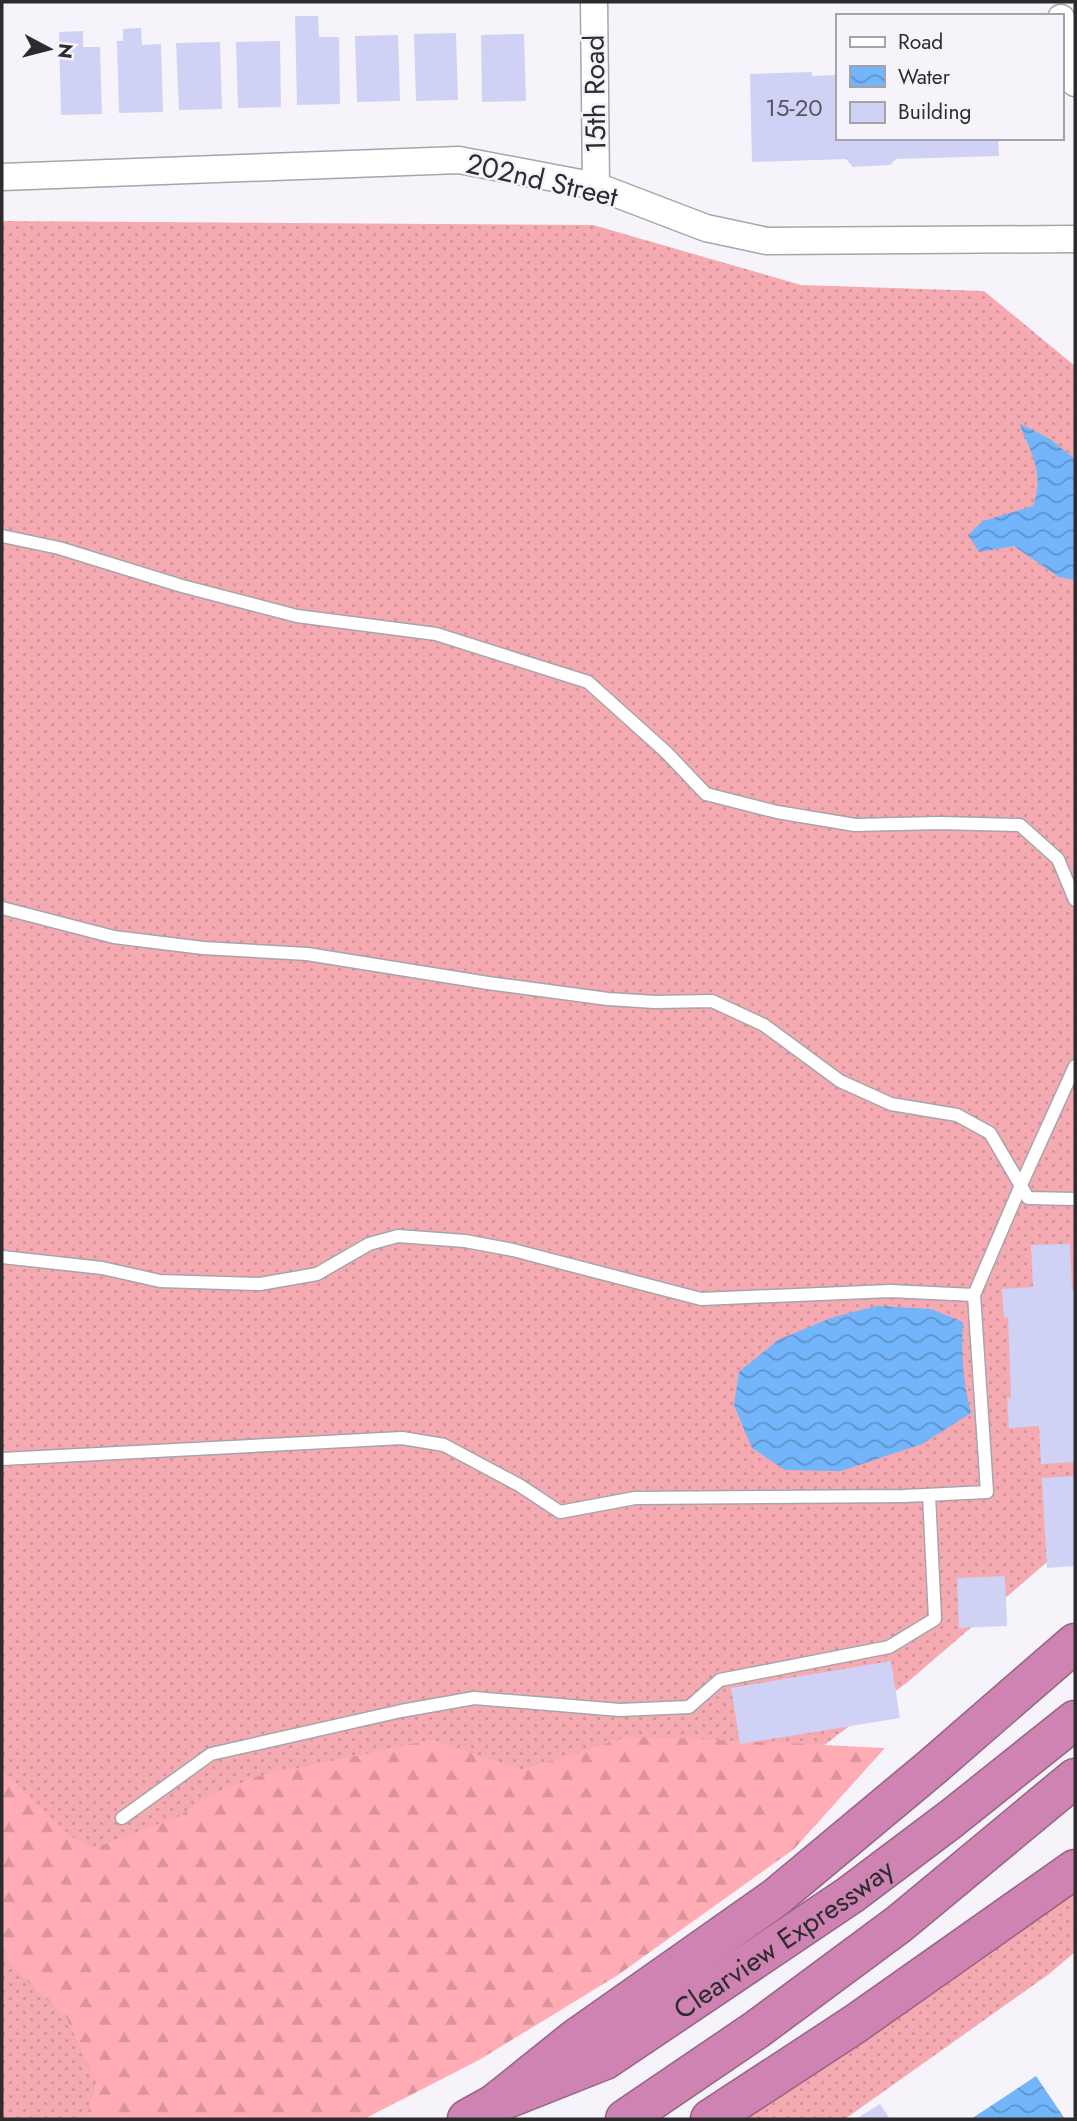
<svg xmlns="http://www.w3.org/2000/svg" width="1077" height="2121" font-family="Jost,sans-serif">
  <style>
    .grass { fill: url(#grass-dots) }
    .forest { fill: url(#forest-firs) }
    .water { fill: url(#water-waves) }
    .building { fill: #cfd2f5 }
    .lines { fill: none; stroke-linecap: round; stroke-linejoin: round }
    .service-casing { stroke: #a8a4ab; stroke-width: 15 }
    .minor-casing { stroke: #a8a4ab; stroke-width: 29 }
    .motorway-casing { stroke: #966484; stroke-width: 41 }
    .service { stroke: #fff; stroke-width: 12 }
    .minor { stroke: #fff; stroke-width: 26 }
    .motorway { stroke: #ce83b2; stroke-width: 38 }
    .labels { text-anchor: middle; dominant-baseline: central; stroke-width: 5; stroke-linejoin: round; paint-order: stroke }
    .number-label { font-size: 24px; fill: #565560 }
    .street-label { font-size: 28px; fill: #2d2b2e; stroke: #f7f3fa }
  </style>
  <defs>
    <pattern id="grass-dots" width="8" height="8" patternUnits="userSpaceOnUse" patternTransform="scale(1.75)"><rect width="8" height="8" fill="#f5aab1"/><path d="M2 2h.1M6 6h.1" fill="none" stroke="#d29299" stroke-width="1.8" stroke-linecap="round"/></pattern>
    <pattern id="forest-firs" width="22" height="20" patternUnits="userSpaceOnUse" patternTransform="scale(1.75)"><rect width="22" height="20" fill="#ffacb5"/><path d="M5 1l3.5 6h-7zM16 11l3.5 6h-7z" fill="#db949c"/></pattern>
    <pattern id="water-waves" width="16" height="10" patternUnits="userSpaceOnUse" patternTransform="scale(1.75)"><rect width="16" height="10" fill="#72b5fa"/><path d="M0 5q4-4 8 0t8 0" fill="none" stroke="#5e93cb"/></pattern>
  </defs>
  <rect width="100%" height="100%" fill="#f7f3fa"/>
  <path class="grass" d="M2 221 593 225 801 285 984 291 1075 366V1538L909 1681 465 2017 282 2119H2Z
    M1075 1888V1952L1049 1974 845 2119H742Z"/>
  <path class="forest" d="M627 1737 679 1738 885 1748 794 1849 618 1975 479 2060 364 2119H86L96 2082 66 2017 18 1973 2 1946V1771L68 1834 92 1849 180 1816 203 1799 255 1777 431 1740 522 1770Z"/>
  <path class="water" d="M1019 423 1050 439 1075 459V580L1059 577 1014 546 979 552 968 535 983 521 1033 506C1045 473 1031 453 1019 423Z
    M876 1306 931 1309 963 1322C961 1354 963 1382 971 1413L922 1444 841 1471 785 1470 752 1448 734 1405 739 1372 778 1340 831 1318Z
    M1036 2076 1065 2119H971Z"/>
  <path class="building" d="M295 16H318L319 37H339L340 104 297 105Z
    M141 28 142 45 161 44 163 112 119 113 117 41H123V29Z
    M83 31V47H100L102 114 61 115 59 32Z
    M456 33 458 100 416 101 414 34Z
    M524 34 526 101 482 102 481 35Z
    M398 35 400 101 357 102 355 36Z
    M280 41 281 107 238 108 236 42Z
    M220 42 222 109 179 110 176 43Z
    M812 72V76L837 75V138H998L999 156 896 159 890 165 853 167 846 159 752 162 750 74Z
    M1070 1244 1072 1290H1075V1462L1041 1464 1039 1426 1009 1428 1007 1398H1011L1008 1317 1004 1318 1002 1289 1033 1287 1031 1245Z
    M1075 1476V1566L1047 1568 1042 1478Z
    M1005 1576 1007 1626 959 1628 957 1578Z
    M891 1661 900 1718 740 1744 731 1688Z
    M880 2104 890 2119H856Z"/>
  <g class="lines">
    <defs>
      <path id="service" d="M2 536 59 548 182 586 297 616 436 634 588 682 666 752 706 794 777 812 855 825 939 823 1020 825 1058 859 1075 900
        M2 908 114 937 203 948 307 954 488 983 608 999 655 1002 712 1001 764 1025 840 1081 891 1104 957 1115 990 1133 1028 1198 1075 1199
        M2 1257 102 1268 160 1281 260 1284 317 1274 369 1244 398 1236 465 1241 513 1250 701 1299 890 1291 974 1295 987 1492 904 1496 635 1498 560 1512 519 1485 444 1445 402 1438 2 1459
        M974 1295 1021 1185 1075 1066
        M122 1818 211 1754 401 1711 474 1698 620 1710 689 1707 720 1680 889 1647 935 1619 929 1495"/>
      <path id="minor" d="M594 2 596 186
        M1061 18 1075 83
        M2 177 459 160 596 186 706 228 767 241 1075 239"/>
      <g id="motorway">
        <path d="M494 2104 575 2039 775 1898 931 1768 1075 1643"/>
        <path id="s1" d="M467 2119 494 2104 605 2060 850 1895 951 1819 1075 1720"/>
        <path d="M625 2119 756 2030 899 1924 1075 1778"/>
        <path d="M710 2119 855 2024 1075 1869"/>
      </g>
    </defs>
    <use href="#service" class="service-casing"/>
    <use href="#minor" class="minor-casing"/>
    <use href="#motorway" class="motorway-casing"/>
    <use href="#service" class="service"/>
    <use href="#minor" class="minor"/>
    <use href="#motorway" class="motorway"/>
  </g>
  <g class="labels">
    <g class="number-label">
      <text x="794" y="107">15-20</text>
    </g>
    <g class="street-label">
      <text transform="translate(595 94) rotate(-91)">15th Road</text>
      <text transform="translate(542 180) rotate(13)">202nd Street</text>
      <text stroke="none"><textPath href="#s1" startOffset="366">Clearview Expressway</textPath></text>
    </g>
  </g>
  <rect width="1077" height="2121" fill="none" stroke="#2d2b2e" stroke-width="7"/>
  <rect x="836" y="14" width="228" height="126" fill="#f7f3fa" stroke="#a6a3a8" stroke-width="2"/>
  <rect x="850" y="37" width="35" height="10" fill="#ffffff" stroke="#a6a3a8" stroke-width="2"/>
  <text x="898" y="49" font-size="21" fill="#2d2b2e">Road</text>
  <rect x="850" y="66" width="35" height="21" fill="url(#water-waves)" stroke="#a6a3a8" stroke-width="2"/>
  <text x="898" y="84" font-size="21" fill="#2d2b2e">Water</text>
  <rect x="850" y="102" width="35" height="21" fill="#cfd2f5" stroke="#a6a3a8" stroke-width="2"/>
  <text x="898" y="119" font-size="21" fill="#2d2b2e">Building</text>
  <g transform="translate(49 49) rotate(97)" stroke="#f7f3fa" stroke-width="5" paint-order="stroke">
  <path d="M0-5L12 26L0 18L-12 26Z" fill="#2d2b2e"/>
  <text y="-10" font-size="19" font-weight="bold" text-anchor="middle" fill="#2d2b2e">N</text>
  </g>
</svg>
